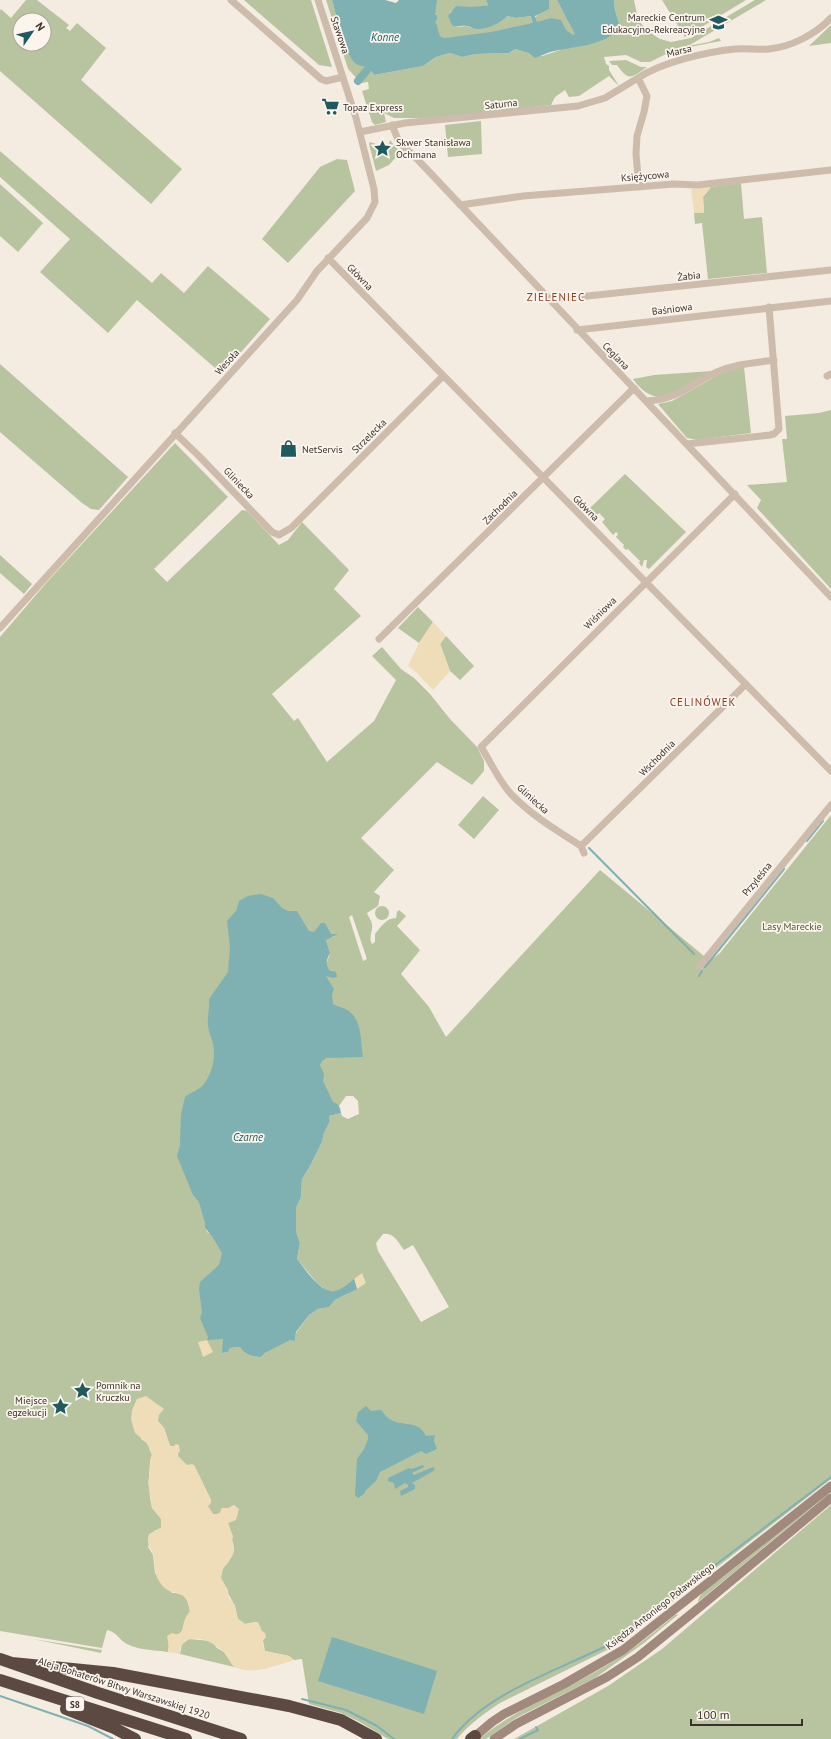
<svg xmlns="http://www.w3.org/2000/svg" width="831" height="1739" font-family="'PT Sans',sans-serif">
  <style>
    .green { fill: #b8c4a0; fill-rule: evenodd }
    .sand { fill: #efdcb8 }
    .water { fill: #7fb0b2 }
    .lines { fill: none; stroke-linecap: round; stroke-linejoin: round }
    .stream { stroke: #7fb0b2; stroke-width: 2 }
    .canal { stroke: #7fb0b2; stroke-width: 8 }
    .minor { stroke: #cdbbac; stroke-width: 7 }
    .secondary { stroke: #a18a7d; stroke-width: 9 }
    .motorway { stroke: #5c4a42; stroke-width: 12 }
    .labels { text-anchor: middle; dominant-baseline: central; stroke-width: 3.5; stroke-linejoin: round; paint-order: stroke }
    .shield { fill: #fbf5ee; stroke: #756b66; stroke-width: 1 }
    .shield-label { font-size: 9px; font-weight: bold; fill: #3b302b }
    .poi-label { font-size: 10px; fill: #3b302b; stroke: #fbf5ee; text-anchor: start }
    .street-label { font-size: 10px; fill: #3b302b; stroke: #fbf5ee }
    .park-label { font-size: 10px; fill: #4a5a2e; stroke: #fbf5ee }
    .water-label { font-size: 11px; font-style: italic; fill: #1f5a5e; stroke: #fbf5ee }
    .neighbourhood-label { font-size: 11px; letter-spacing: 1px; fill: #8c3b22; stroke: #fbf5ee }
  </style>
  <rect width="100%" height="100%" fill="#f4ebe1"/>
  <path class="green" d="M26 0H37L69 25 66 28 70 31 77 23 106 48 81 80 182 169 151 204 0 71V11L1 9 11 18ZM20 20H44V44H20Z
    M244 0H311L332 67 319 65Z
    M326 0H332L341 33 364 67H367L366 69 368 71 370 69 374 75 423 66 436 57 450 53 462 57 476 54 509 53 515 49 542 56 560 50 551 18 537 23 535 19 544 0H557L567 18 618 22 615 10 614 0H634L638 19 646 30 660 39 671 42 691 38 755 0H766L688 46 709 42 719 38 721 41 674 50 650 62H641L626 55 604 57 606 64 609 66V70L619 86 609 76 579 96 569 97 565 90 555 97 551 105 437 118H394L384 113 386 122 375 125 372 122 362 91 369 89 368 82 361 83 348 69Z
    M429 0H486L488 5C476 10 461 5 450 12L457 27 466 26 476 29 507 16 516 18 531 16 535 24 505 32 437 39Z
    M662 0H746L685 37Z
    M831 25V43L809 46Z
    M626 60 641 67H647C631 78 629 82 617 65H612L609 61Z
    M481 121 482 154 448 157 445 125Z
    M390 140 403 156 400 158 397 156 389 165 376 171 369 144 370 142 388 148Z
    M0 151 152 283 161 273 184 293 208 266 270 319 222 374 137 300 108 333 40 272 70 239 0 177Z
    M337 159 347 160 355 191 288 263 262 239 320 167Z
    M741 183 744 219 762 217 767 273 708 279 702 223 695 224 694 213H704L703 197 711 187Z
    M0 184 43 223 18 252 0 236Z
    M0 364 128 477 99 510 91 509 82 503 0 432Z
    M744 367 751 433 697 440 687 438 658 404 672 401 727 370Z
    M712 371C704 375 669 396 664 397 650 398 641 390 633 379L654 375Z
    M831 410V589L757 508 761 500 747 485 787 482 782 439H787L785 416 819 413Z
    M175 443 228 497 154 569 167 582 242 510 247 511 279 545 288 540 302 522 349 570 334 589 361 616 272 694 294 721 298 718 327 762 374 721 396 680 372 656 382 647 401 669 414 678 430 694 450 719 477 747 484 761V771L472 785 437 762 361 838 394 870 374 892 380 896 378 906 367 913C368 917 372 920 372 925 373 932 368 937 372 944L375 942V934C381 927 386 918 396 918L397 912 399 910 406 916 397 926 420 950 401 974 429 1007 446 1037 600 870 710 961 720 953 831 815V1479L615 1646 500 1703C485 1713 469 1724 457 1739H388L358 1721 341 1713 309 1704 302 1659 294 1660 289 1656 265 1651 260 1626 255 1622 245 1624 238 1619C236 1614 236 1608 234 1604 231 1598 221 1582 221 1577 220 1567 233 1560 234 1550 235 1547 228 1529 228 1523L232 1520 234 1505 229 1508H222L220 1513 217 1514H213L207 1506 211 1500 194 1465H187L178 1458V1453L174 1446H170L164 1428 158 1421 160 1406 141 1439 147 1443 152 1455C148 1463 148 1501 153 1509 156 1513 159 1515 161 1519V1528L154 1531 148 1547 153 1555 155 1573 172 1593C185 1593 188 1599 190 1611L185 1620 184 1629 169 1643 168 1652C155 1650 138 1650 127 1644 119 1640 117 1632 107 1630L102 1648 0 1631V637L47 582ZM352 915 367 959 363 961 349 917ZM328 935 335 936 328 938 326 940 330 953 326 965 328 970 334 971 324 976 315 1082 336 1107 339 1106 346 1096H353L358 1101 359 1114 348 1119 342 1116 341 1113 329 1116 330 1121 324 1133 322 1142 310 1166 302 1179 301 1197 296 1208V1231L300 1243 297 1259 317 1283 327 1291 349 1293 335 1300 329 1307 318 1309 309 1315 296 1333 295 1341 290 1339 265 1353 261 1357C252 1357 244 1354 240 1347L230 1348 228 1352 223 1353 233 1273 213 1231 208 1233 205 1228 208 1175 221 1038ZM383 1234C394 1232 398 1242 404 1250L413 1245 449 1307 421 1322 378 1251 376 1243Z
    M625 474 686 532 649 569 646 567 647 560H644L642 567 639 563 640 561 628 549 626 550 623 547 624 545 616 537 618 534 616 532 613 535 602 522 605 519 599 513 596 516 589 509Z
    M0 555 32 584 24 594 0 573Z
    M418 607 433 622 419 643 398 628Z
    M446 636 474 666 460 680 450 671 440 644Z
    M483 796 499 810 474 839 458 825Z
    M375 913a7 7 0 1 1 14 0a7 7 0 1 1-14 0Z
    M831 1488V1492L698 1602C699 1592 715 1583 723 1577 760 1548 795 1519 831 1488Z
    M831 1505V1739H514L608 1686 662 1649Z
    M679 1614 644 1643 595 1678 516 1718 486 1739H479C514 1710 556 1694 595 1672 624 1656 650 1636 675 1615Z
    M33 1639 102 1650 101 1653Z
    M189 1639 211 1641 217 1648 224 1652 234 1667 180 1654 182 1644Z"/>
  <path class="sand" d="M711 187 703 197 704 213H694L691 189Z
    M433 622 446 636 440 644 450 671 433 690 416 672 408 666 419 643Z
    M362 1273 366 1283 357 1289 354 1279Z
    M207 1340 213 1352 203 1357 198 1342Z
    M146 1396 164 1409 158 1416V1421L164 1428 170 1446H174L176 1444 179 1445 180 1451 177 1455 187 1465 192 1464 194 1465 211 1500V1503L208 1506 213 1514H217L220 1513 222 1508H229L234 1505 239 1509 236 1520 228 1523 233 1536 232 1542 234 1551 228 1563 223 1568 221 1578 228 1590 229 1598 235 1605 238 1619 245 1624 258 1622 261 1630 265 1633 266 1637 262 1642 265 1651 289 1656 294 1660C277 1665 254 1675 237 1668 230 1666 229 1656 224 1652 214 1643 199 1634 185 1641L180 1648V1654L168 1652 169 1648 167 1636 172 1633C184 1638 182 1626 185 1619 186 1616 189 1613 190 1611 185 1584 173 1600 161 1584 153 1574 156 1565 153 1554 150 1547 146 1543 149 1534L161 1528V1519L152 1508 148 1482 150 1472V1460L152 1455 147 1443 135 1433 131 1420 132 1410 137 1399Z"/>
  <path class="water" d="M332 0H385L396 3 399 0H437L435 15H437V19L435 22C439 26 437 33 441 37L445 38 491 32 533 23 531 16 516 18 507 16C501 23 486 30 476 29 473 29 470 26 467 26 460 25 458 28 452 25L448 16 456 6C463 7 482 7 488 5L486 0H549V9L535 16 537 22 551 18 561 20 566 30 573 35 575 34 557 0H614L615 10 620 28C603 47 573 46 550 52 545 54 540 56 535 58L529 53 515 49 509 53 476 54 462 57 450 53 436 57 423 66 374 75 370 69 368 71 366 69V67C362 66 359 66 355 63 345 54 336 14 332 0Z
    M261 894 273 898 282 908 288 911H297L309 931 314 932 321 923H325L331 934H338L326 940 330 953C327 959 325 963 329 970L336 972 337 977 333 978 326 976 334 989 332 994 333 1004C338 1007 346 1008 350 1012 363 1023 360 1042 363 1057L326 1058 322 1061 320 1065 324 1074 323 1081 333 1102C339 1104 340 1107 341 1113L329 1116 330 1121 324 1133 322 1142 310 1166 302 1179 301 1197 296 1208V1231L300 1243 297 1259C305 1269 321 1294 335 1291 341 1290 349 1283 354 1279L357 1289 335 1300 329 1307 318 1309 309 1315 296 1332 295 1341 290 1340 265 1353 261 1357C252 1357 244 1354 240 1347L230 1348 228 1352 222 1353 223 1339 207 1340 208 1337 200 1318 202 1312 199 1289 200 1282 219 1265 222 1253 212 1236 205 1228V1223L199 1202 193 1195 177 1156 180 1145 181 1114 185 1097C191 1092 198 1091 203 1085 212 1075 216 1057 213 1044 212 1038 209 1033 208 1026 207 1016 210 1009 209 999L228 972 230 947 227 921 236 911 239 901 248 896Z
    M366 1406 371 1411 381 1410C384 1414 388 1419 393 1421 406 1426 419 1421 426 1436L435 1435 434 1441 437 1449 426 1454 421 1451 380 1472 376 1481 366 1490 364 1494 358 1498 355 1495 357 1459 364 1449 368 1439V1435L356 1421 358 1412Z
    M423 1465 424 1467 412 1473 414 1475 433 1467 435 1470 412 1483 415 1485V1489L401 1496 400 1491 408 1487V1485L405 1483 395 1489 394 1483 388 1481V1478L409 1468 412 1469Z
    M332 1637 437 1671 424 1714 318 1681Z"/>
  <g class="lines">
    <path class="stream" d="M807 841 823 821
      M589 848 694 954
      M705 967 784 869
      M699 976 702 971
      M689 1585 831 1477
      M0 1696 88 1726 113 1739
      M302 1699 346 1710 377 1726 394 1739
      M452 1739C486 1692 560 1670 610 1644 630 1634 649 1617 667 1603
      M520 1739 538 1730 536 1727"/>
    <path class="canal" d="M358 81 367 70"/>
    <path class="minor" d="M231 0 321 79 326 81 343 77
      M392 125 399 142 418 160 831 597
      M360 132 405 123 578 106 605 98 638 78
      M639 187 636 154 637 136 644 112 647 96 638 78C662 62 706 52 735 49 746 48 758 50 769 49 791 47 816 34 831 18
      M460 205 523 196 674 184 698 185 831 170
      M328 258 831 771
      M550 300 831 270
      M577 330 831 301
      M827 376 831 374
      M646 401C680 399 688 385 717 372 735 364 754 363 774 360
      M175 433 199 456 272 532 279 535 291 528 443 376
      M687 444 770 435 774 434 779 429 769 307
      M0 628 297 300 317 271 367 218 375 202 374 189 356 118 318 0
      M379 639 634 388
      M581 846 746 684
      M584 853 581 846C556 830 531 815 511 794 498 780 491 762 481 747L735 494
      M700 966 831 805"/>
    <path class="secondary" d="M472 1739 492 1722 504 1714 564 1684 623 1650 831 1486
      M494 1739 516 1724 607 1677 638 1657 701 1606 831 1498"/>
    <path class="motorway" d="M0 1659 98 1693 241 1739
      M12 1663 113 1673 289 1706 341 1720 376 1739
      M0 1680 186 1739
      M66 1709 114 1728 135 1739
      M471 1739 475 1736"/>
  </g>
  <defs>
    <symbol id="school-bare" viewBox="-9 -9 18 18"><path d="M0-5L7-2L0 1L-7-2ZM-4 1L0 2.5L4 1V4Q0 6-4 4Z" fill="#1f5a5e" stroke="#fbf5ee" stroke-width="2.5" paint-order="stroke"/></symbol>
    <symbol id="supermarket-bare" viewBox="-9 -9 18 18"><path d="M-6-5.5h2.5l.6 2H6L4.5 2H-2.5L-4.4-4H-6ZM-1.5 3.2a1.3 1.3 0 1 0 .1 0ZM3 3.2a1.3 1.3 0 1 0 .1 0Z" fill="#1f5a5e" stroke="#fbf5ee" stroke-width="2.5" paint-order="stroke"/></symbol>
    <symbol id="sight-bare" viewBox="-9 -9 18 18"><path d="M0-6L1.8-2.2L6-1.7L2.9 1.2L3.7 5.4L0 3.3L-3.7 5.4L-2.9 1.2L-6-1.7L-1.8-2.2Z" fill="#1f5a5e" stroke="#fbf5ee" stroke-width="2.5" paint-order="stroke"/></symbol>
    <symbol id="shop-bare" viewBox="-9 -9 18 18"><path d="M-5-2.5h2.3a2.7 3.5 0 0 1 5.4 0H5L5.5 6h-11ZM-1.5-2.5h3a1.5 2.3 0 0 0-3 0Z" fill="#1f5a5e" stroke="#fbf5ee" stroke-width="2.5" paint-order="stroke"/></symbol>
  </defs>
  <g fill-rule="evenodd">
    <use href="#school-bare" x="706" y="10" width="25" height="25"/>
    <use href="#supermarket-bare" x="318" y="94" width="25" height="25"/>
    <use href="#sight-bare" x="370" y="136" width="25" height="25"/>
    <use href="#shop-bare" x="276" y="436" width="25" height="25"/>
    <use href="#sight-bare" x="70" y="1378" width="25" height="25"/>
    <use href="#sight-bare" x="48" y="1394" width="25" height="25"/>
  </g>
  <g class="labels">
    <rect class="shield" x="66" y="1697" width="18" height="14" rx="3"/>
    <g class="shield-label">
      <text x="75" y="1704">S8</text>
    </g>
    <g class="poi-label">
      <text x="705" y="17" text-anchor="end">Mareckie Centrum<tspan x="705" dy="12">Edukacyjno-Rekreacyjne</tspan></text>
      <text x="343" y="107">Topaz Express</text>
      <text x="396" y="142">Skwer Stanisława<tspan x="396" dy="12">Ochmana</tspan></text>
      <text x="302" y="449">NetServis</text>
      <text x="96" y="1385">Pomnik na<tspan x="96" dy="12">Kruczku</tspan></text>
      <text x="47" y="1400" text-anchor="end">Miejsce<tspan x="47" dy="12">egzekucji</tspan></text>
    </g>
    <g class="street-label">
      <text transform="translate(340 35) rotate(71)">Stawowa</text>
      <text transform="translate(679 51) rotate(-14)">Marsa</text>
      <text transform="translate(501 104) rotate(-6)">Saturna</text>
      <text transform="translate(645 176) rotate(-5)">Księżycowa</text>
      <text transform="translate(689 276) rotate(-6)">Żabia</text>
      <text transform="translate(360 277) rotate(46)">Główna</text>
      <text transform="translate(672 309) rotate(-7)">Baśniowa</text>
      <text transform="translate(616 356) rotate(46)">Ceglana</text>
      <text transform="translate(227 362) rotate(-48)">Wesoła</text>
      <text transform="translate(369 436) rotate(-45)">Strzelecka</text>
      <text transform="translate(239 483) rotate(46)">Gliniecka</text>
      <text transform="translate(500 507) rotate(-45)">Zachodnia</text>
      <text transform="translate(586 508) rotate(45)">Główna</text>
      <text transform="translate(600 613) rotate(-45)">Wiśniowa</text>
      <text transform="translate(657 758) rotate(-45)">Wschodnia</text>
      <text transform="translate(533 799) rotate(42)">Gliniecka</text>
      <text transform="translate(757 879) rotate(-51)">Przyleśna</text>
      <text transform="translate(660 1606) rotate(-38)">Księdza Antoniego Poławskiego</text>
      <text transform="translate(124 1688) rotate(18)">Aleja Bohaterów Bitwy Warszawskiej 1920</text>
    </g>
    <g class="park-label">
      <text x="792" y="926">Lasy Mareckie</text>
    </g>
    <g class="water-label">
      <text x="385" y="37">Konne</text>
      <text x="248" y="1137">Czarne</text>
    </g>
    <g class="neighbourhood-label">
      <text x="556" y="297">ZIELENIEC</text>
      <text x="703" y="702">CELINÓWEK</text>
    </g>
  </g>
  <g transform="translate(32 32) rotate(56)"><circle r="19" fill="#fbf5ee" stroke="#aea6a0"/>
  <path d="M0-3L7 15L0 10L-7 15Z" fill="#1f5a5e"/>
  <text y="-6" font-size="11" font-weight="bold" text-anchor="middle" fill="#3b302b">N</text>
  </g>
  <path d="M691 1719v6h111v-6" fill="none" stroke="#3b302b" stroke-width="2"/>
  <text x="697" y="1719" font-size="12" fill="#3b302b" stroke="#fbf5ee" stroke-width="3" paint-order="stroke">100 m</text>
</svg>
